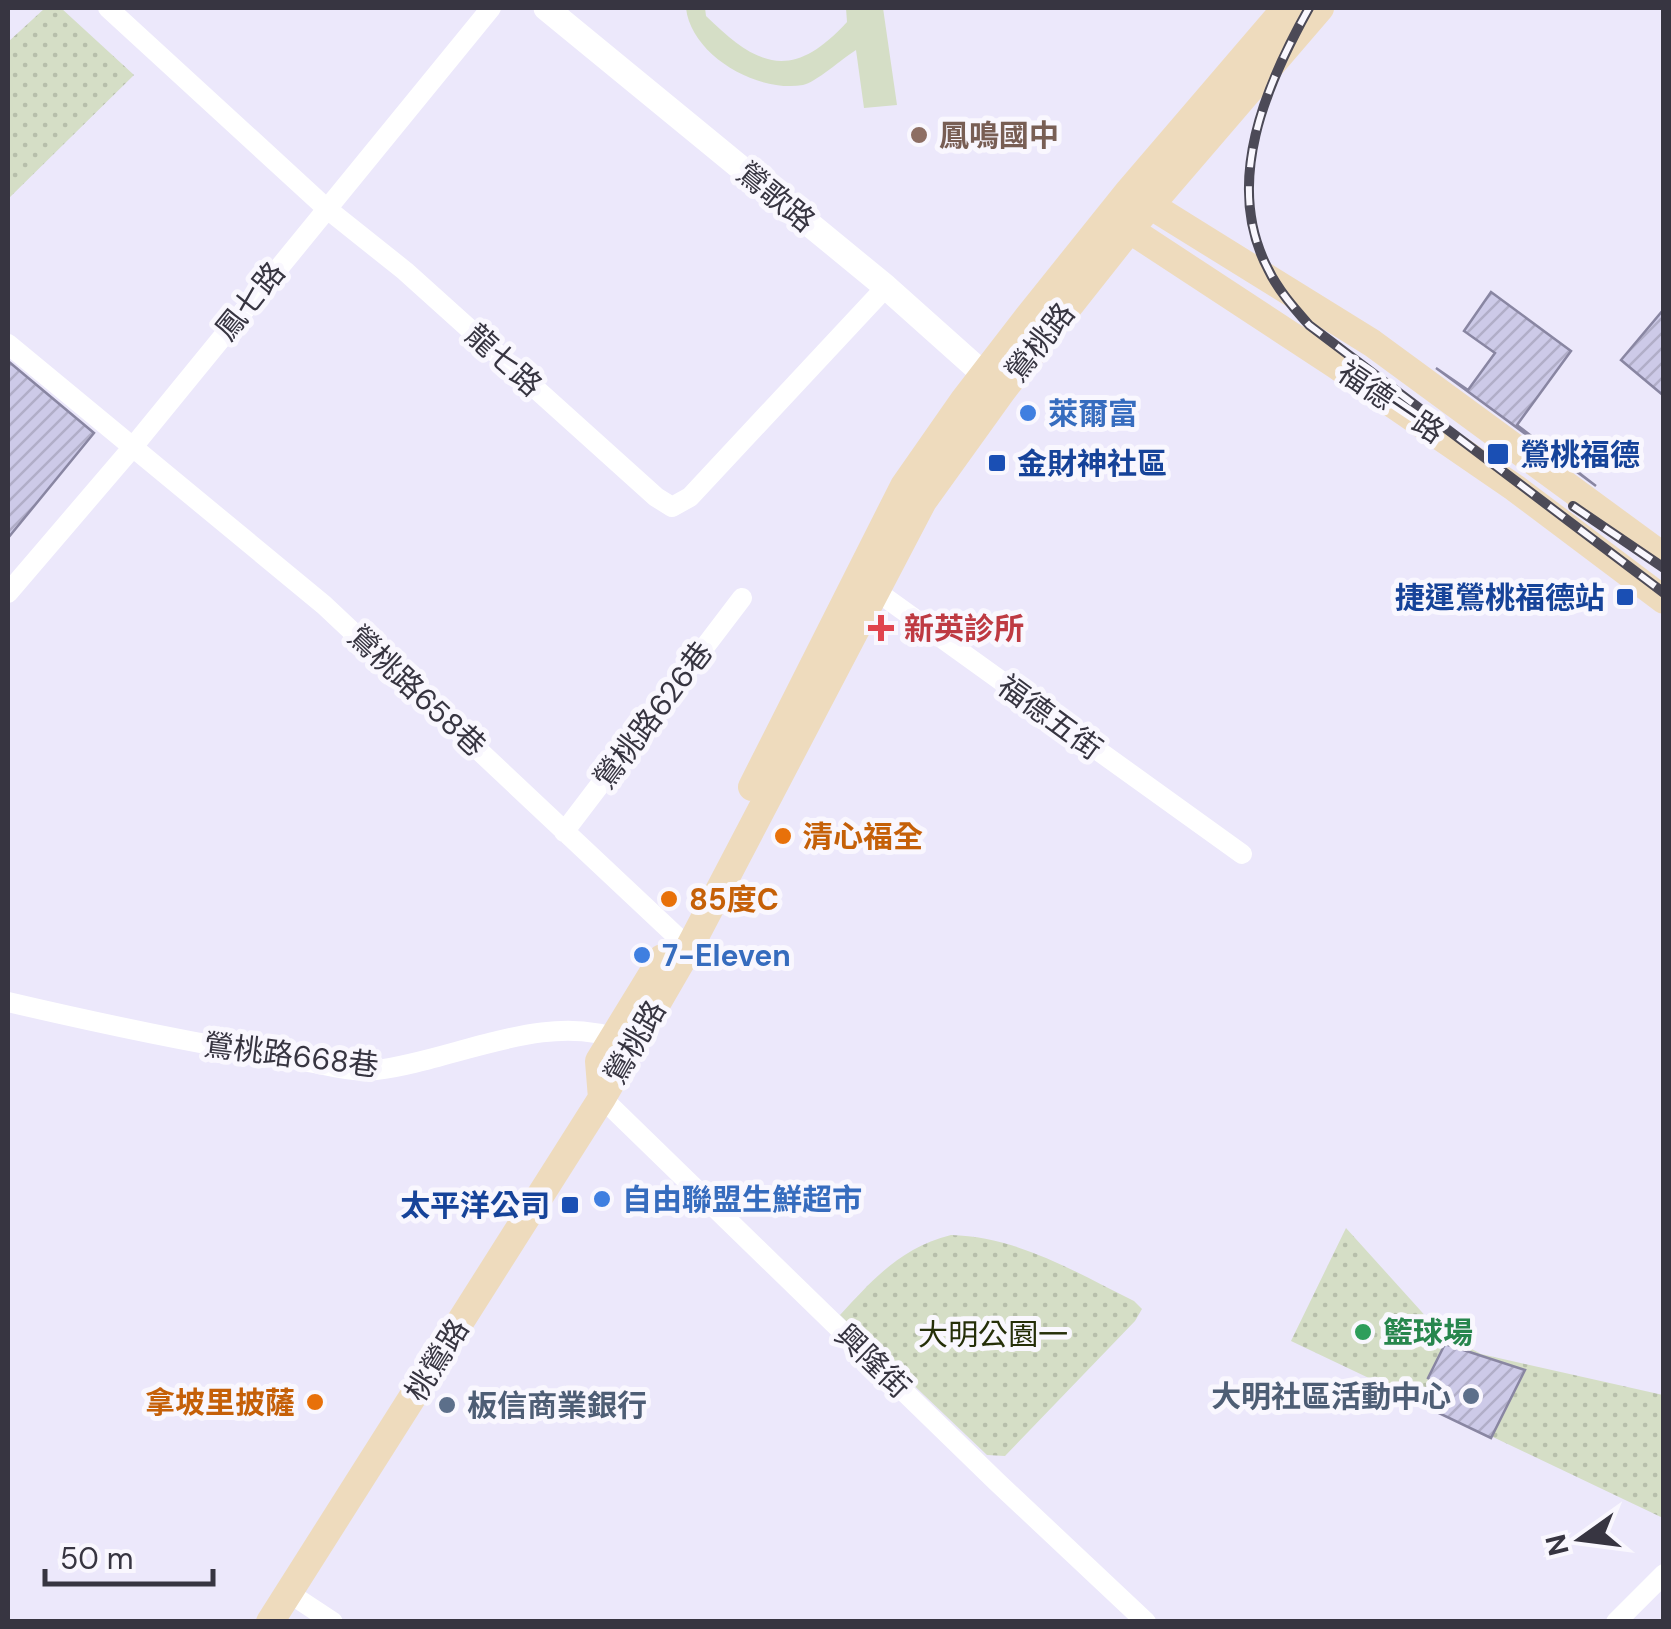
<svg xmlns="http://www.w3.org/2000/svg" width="1671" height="1629" font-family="'DM Sans','Noto Sans TC',sans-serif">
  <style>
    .grass { fill: #d5dec6 }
    .park { fill: url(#park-dots) }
    .building { fill: url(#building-hatch); stroke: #8986a2; stroke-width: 2.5 }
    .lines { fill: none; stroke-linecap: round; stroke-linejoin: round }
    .minor { stroke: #fff; stroke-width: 20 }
    .tertiary { stroke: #fff; stroke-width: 25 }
    .secondary { stroke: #eedbbd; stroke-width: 28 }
    .rail-casing { stroke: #4c4a57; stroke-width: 10 }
    .rail { stroke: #f9f7fe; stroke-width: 6; stroke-dasharray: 19; stroke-linecap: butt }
    .education-dot { fill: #8d6e63; stroke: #f9f7fe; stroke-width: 4 }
    .shop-dot { fill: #3f7fe0; stroke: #f9f7fe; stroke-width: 4 }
    .transit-dot { fill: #1a4fb4; stroke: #f9f7fe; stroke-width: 4 }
    .health-dot { fill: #e0444e; stroke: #f9f7fe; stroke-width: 4 }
    .food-dot { fill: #e8710a; stroke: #f9f7fe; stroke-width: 4 }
    .leisure-dot { fill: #2e9e5b; stroke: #f9f7fe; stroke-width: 4 }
    .service-dot { fill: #5c6f8a; stroke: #f9f7fe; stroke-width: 4 }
    .labels { text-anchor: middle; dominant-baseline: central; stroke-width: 10; stroke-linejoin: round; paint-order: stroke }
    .education-label { font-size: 30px; font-weight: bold; fill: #785e54; stroke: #f9f7fe; text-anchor: start }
    .street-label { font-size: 30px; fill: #373541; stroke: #f9f7fe }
    .shop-label { font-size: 30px; font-weight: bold; fill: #366cbe; stroke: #f9f7fe; text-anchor: start }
    .transit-label { font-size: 30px; font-weight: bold; fill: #164399; stroke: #f9f7fe; text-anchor: start }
    .health-label { font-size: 30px; font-weight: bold; fill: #be3a42; stroke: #f9f7fe; text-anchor: start }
    .food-label { font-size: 30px; font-weight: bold; fill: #c56008; stroke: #f9f7fe; text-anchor: start }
    .leisure-label { font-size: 30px; font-weight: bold; fill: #27864d; stroke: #f9f7fe; text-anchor: start }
    .park-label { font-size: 30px; fill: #252f08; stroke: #f9f7fe }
    .service-label { font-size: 30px; font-weight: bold; fill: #4e5e75; stroke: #f9f7fe; text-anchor: end }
  </style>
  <defs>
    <pattern id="park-dots" width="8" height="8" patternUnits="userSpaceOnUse" patternTransform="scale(2.5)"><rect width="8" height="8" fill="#d5dec6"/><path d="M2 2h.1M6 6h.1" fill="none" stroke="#b7bfab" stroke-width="1.8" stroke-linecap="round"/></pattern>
    <pattern id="building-hatch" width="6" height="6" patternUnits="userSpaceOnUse" patternTransform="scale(2.5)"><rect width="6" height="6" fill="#cdcae8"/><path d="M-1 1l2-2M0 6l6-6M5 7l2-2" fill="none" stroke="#b1aec8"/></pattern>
  </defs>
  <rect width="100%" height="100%" fill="#ece8fb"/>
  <path class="grass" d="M686 8H705L706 16C758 67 792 82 847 22L846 8H883L897 105 864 108 856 50C843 58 815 83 803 85 757 93 691 55 686 8Z"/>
  <path class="park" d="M45 8H61L134 75 8 199V42Z
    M1346 1228 1439 1331 1481 1354 1663 1395V1518L1291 1341Z
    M951 1235C1019 1237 1075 1272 1134 1301L1142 1309 1135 1321 1005 1456 987 1455 840 1315C875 1277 901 1248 951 1235Z"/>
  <path class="building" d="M1491 292 1571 351 1517 425 1596 486 1436 368 1468 390 1495 353 1464 331Z
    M1664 309V396L1621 360Z
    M8 361 94 433 8 538Z
    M1445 1344 1525 1370 1491 1438 1426 1407 1437 1384 1428 1378Z"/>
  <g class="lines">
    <path class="minor" d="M108 8 326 208 405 271 656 497 672 507 690 497 886 287
      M8 344 324 605 689 948
      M865 583 1242 854
      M8 593 132 448 491 8
      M564 832 742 598
      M8 1002C102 1024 196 1044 293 1059 318 1063 350 1073 376 1070 453 1061 549 1009 622 1041
      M602 1098 996 1481 1146 1622
      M289 1593 333 1622
      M1616 1622 1664 1574"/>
    <path class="tertiary" d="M546 8 886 287 998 387"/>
    <path class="secondary" d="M1137 197 1372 343 1664 557
      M1115 220 1336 365 1515 488 1664 600
      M752 787 904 486 964 400 1028 317 1129 191 1286 8
      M602 1098 599 1061 662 958
      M270 1622 602 1098 689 948 923 501 1002 391 1130 229 1320 8"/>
    <defs>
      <path id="rail" d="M1309 8C1266 85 1223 183 1268 269 1278 290 1294 308 1309 325L1664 593
        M1573 506 1664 568"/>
    </defs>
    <use href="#rail" class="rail-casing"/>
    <use href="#rail" class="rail"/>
  </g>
  <circle class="education-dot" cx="919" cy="135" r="10"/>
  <g class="shop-dot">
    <circle cx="1028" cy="413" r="10"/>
    <circle cx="642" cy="955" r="10"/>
    <circle cx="602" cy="1199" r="10"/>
  </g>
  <g class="transit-dot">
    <rect x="1486" y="442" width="24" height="24" rx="5"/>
    <rect x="987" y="453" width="20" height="20" rx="5"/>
    <rect x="1615" y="587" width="20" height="20" rx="5"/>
    <rect x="560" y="1195" width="20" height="20" rx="5"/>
  </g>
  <path class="health-dot" d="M876 613h10v10h10v10h-10v10h-10v-10h-10v-10h10z"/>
  <g class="food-dot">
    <circle cx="783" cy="836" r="10"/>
    <circle cx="669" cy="899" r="10"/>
    <circle cx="315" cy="1402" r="10"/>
  </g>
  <circle class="leisure-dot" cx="1363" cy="1332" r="10"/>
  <g class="service-dot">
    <circle cx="1471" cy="1396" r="10"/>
    <circle cx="447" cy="1405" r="10"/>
  </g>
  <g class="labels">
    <g class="education-label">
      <text x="939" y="135">鳳鳴國中</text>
    </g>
    <g class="street-label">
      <text transform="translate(776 197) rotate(39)">鶯歌路</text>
      <text transform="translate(250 301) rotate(-51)">鳳七路</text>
      <text transform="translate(1040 342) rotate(-52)">鶯桃路</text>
      <text transform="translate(504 360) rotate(42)">龍七路</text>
      <text transform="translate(1391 402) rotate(34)">福德一路</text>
      <text transform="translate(417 691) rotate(43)">鶯桃路658巷</text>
      <text transform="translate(653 715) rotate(-53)">鶯桃路626巷</text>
      <text transform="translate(1050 717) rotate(36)">福德五街</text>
      <text transform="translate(635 1042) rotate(-60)">鶯桃路</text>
      <text transform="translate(291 1055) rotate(7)">鶯桃路668巷</text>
      <text transform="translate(437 1360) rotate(-58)">桃鶯路</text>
      <text transform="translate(873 1361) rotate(44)">興隆街</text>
    </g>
    <g class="shop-label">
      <text x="1048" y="413">萊爾富</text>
      <text x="662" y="955">7-Eleven</text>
      <text x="622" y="1199">自由聯盟生鮮超市</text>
    </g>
    <g class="transit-label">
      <text x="1520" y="454">鶯桃福德</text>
      <text x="1017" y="463">金財神社區</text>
      <text x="1605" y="597" text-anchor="end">捷運鶯桃福德站</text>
      <text x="550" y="1205" text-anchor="end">太平洋公司</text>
    </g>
    <g class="health-label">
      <text x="904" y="628">新英診所</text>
    </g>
    <g class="food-label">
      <text x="803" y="836">清心福全</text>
      <text x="689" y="899">85度C</text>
      <text x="295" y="1402" text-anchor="end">拿坡里披薩</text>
    </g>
    <g class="leisure-label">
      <text x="1383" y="1332">籃球場</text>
    </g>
    <g class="park-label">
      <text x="993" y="1334">大明公園一</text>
    </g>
    <g class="service-label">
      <text x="1451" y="1396">大明社區活動中心</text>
      <text x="467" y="1405" text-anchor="start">板信商業銀行</text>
    </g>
  </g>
  <rect width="1671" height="1629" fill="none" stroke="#373541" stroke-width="20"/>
  <g transform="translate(1581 1539) rotate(256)" stroke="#f9f7fe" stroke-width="8" paint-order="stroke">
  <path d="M0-8L18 38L0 25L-18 38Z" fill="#373541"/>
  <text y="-15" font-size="28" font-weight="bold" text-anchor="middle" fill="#373541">N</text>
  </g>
  <path d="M45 1569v15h168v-15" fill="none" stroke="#373541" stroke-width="5"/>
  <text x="60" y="1569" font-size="30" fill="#373541" stroke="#f9f7fe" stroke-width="8" paint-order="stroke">50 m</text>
</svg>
